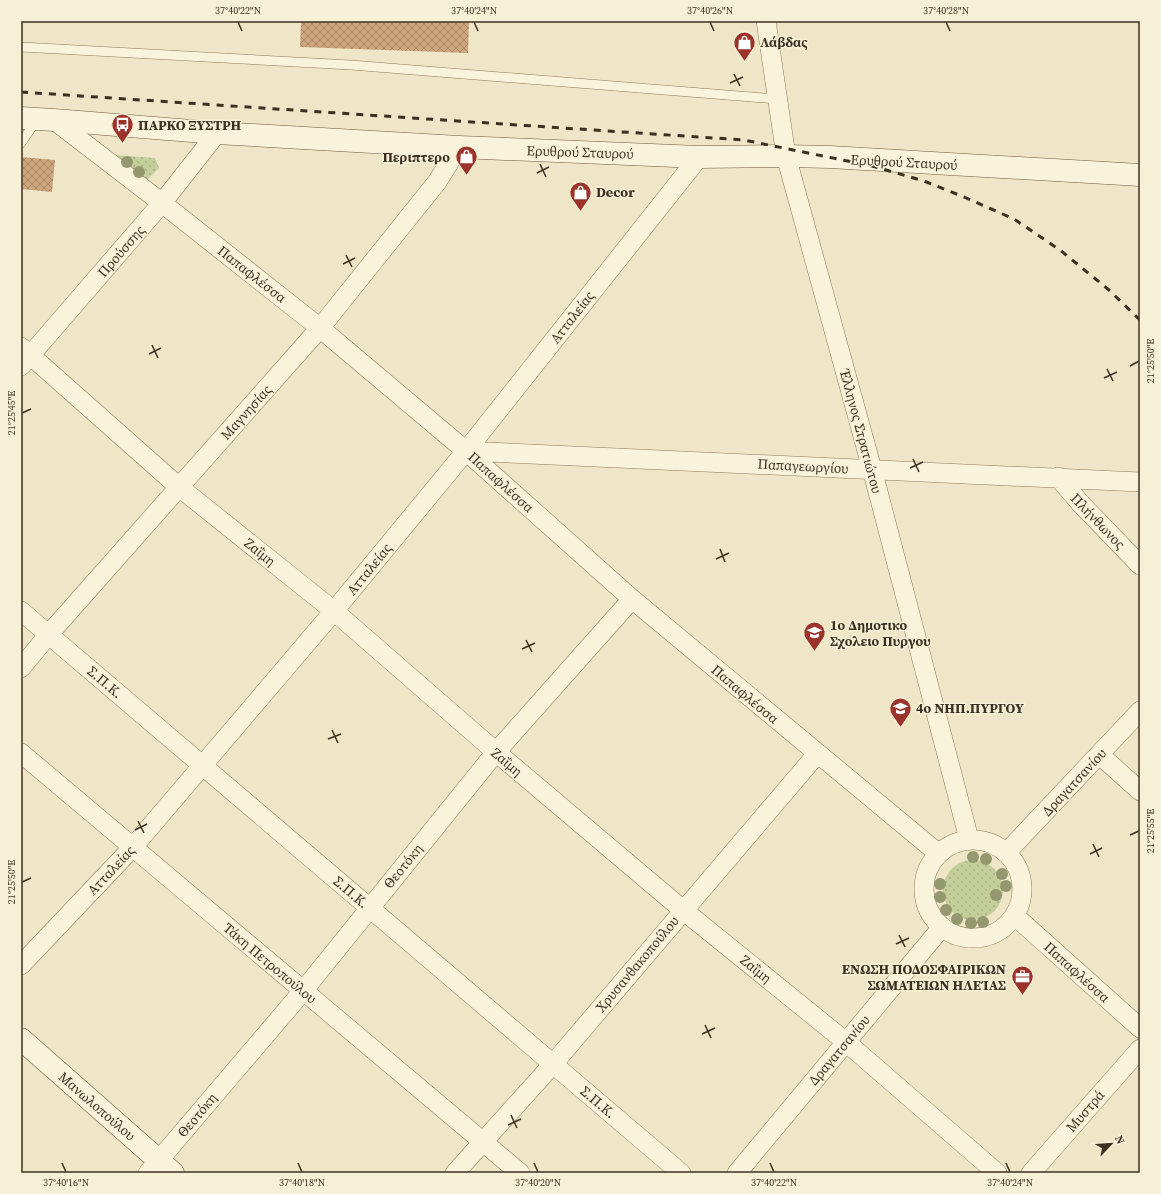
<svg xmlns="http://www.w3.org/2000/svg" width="1161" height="1194" font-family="'Source Serif 4',serif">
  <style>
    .grass { fill: url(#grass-dots) }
    .building { fill: url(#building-cross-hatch) }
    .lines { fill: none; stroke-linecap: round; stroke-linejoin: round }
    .service-casing { stroke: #8c795c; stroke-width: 10 }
    .minor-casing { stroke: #8c795c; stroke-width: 20 }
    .secondary-casing { stroke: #6d5a3f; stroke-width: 23 }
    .service { stroke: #f9f3db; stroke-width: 9 }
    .minor { stroke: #f9f3db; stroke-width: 19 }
    .secondary { stroke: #f9f3db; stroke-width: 22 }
    .rail { stroke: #3c3020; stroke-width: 3; stroke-dasharray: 7 7; stroke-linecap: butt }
    .tree { fill: #93986e }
    .ticks { fill: none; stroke: #3c3020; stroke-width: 1.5 }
    .labels { text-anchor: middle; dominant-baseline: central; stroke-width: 3; stroke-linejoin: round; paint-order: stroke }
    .poi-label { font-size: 14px; font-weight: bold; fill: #3c3020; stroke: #f6f0d7; text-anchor: start }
    .street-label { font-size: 14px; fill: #3c3020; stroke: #f6f0d7 }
    .neatline { fill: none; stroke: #3c3020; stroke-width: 1.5 }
    .ticks-label { font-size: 10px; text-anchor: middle; fill: #3c3020 }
  </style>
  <defs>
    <pattern id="grass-dots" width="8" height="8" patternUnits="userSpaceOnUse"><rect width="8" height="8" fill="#c4ce9b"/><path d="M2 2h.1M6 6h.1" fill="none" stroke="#a9b185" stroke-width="1.8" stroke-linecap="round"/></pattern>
    <pattern id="building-cross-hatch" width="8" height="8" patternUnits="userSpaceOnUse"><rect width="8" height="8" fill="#cea57d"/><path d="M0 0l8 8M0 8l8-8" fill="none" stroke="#a88766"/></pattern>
  </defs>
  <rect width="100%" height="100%" fill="#efe6c7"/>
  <path class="grass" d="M115 155 155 158 159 168 143 184Z
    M943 890a30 30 0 1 1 60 0a30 30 0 1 1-60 0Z"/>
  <path class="building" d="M301 21H469L468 53 300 47Z
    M21 157 55 160 52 192 21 189Z"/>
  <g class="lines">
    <defs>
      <path id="service" d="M21 47 351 65 777 99
        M21 143 36 121"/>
      <path id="minor" d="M766 21 786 156 872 469 969 839
        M54 120 162 203 320 328 466 451 632 599 939 854
        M21 347 179 487 334 611 496 752 683 910 846 1042 997 1173
        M21 366 162 203 217 133
        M466 451 1140 482
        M1058 477 1081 504 1140 565
        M21 611 681 1173
        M21 668 49 634 320 328 437 182 459 147
        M21 753 520 1173
        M1100 755 1140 791
        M924 889a49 49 0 1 1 98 0a49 49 0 1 1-98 0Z
        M1006 853 1140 711
        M1015 916 1140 1028
        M21 965 133 847 334 611 466 451 699 157
        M148 1173 303 991 496 752 632 599
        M455 1173 553 1064 817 754
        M737 1173 942 927
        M1031 1173 1140 1049"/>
      <path id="secondary" d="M21 118 54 120 217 133 459 147 699 157 786 156 830 157 1140 175
        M21 1039 173 1173"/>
    </defs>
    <use href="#service" class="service-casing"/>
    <use href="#minor" class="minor-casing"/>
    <use href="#secondary" class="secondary-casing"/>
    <use href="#service" class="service"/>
    <use href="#minor" class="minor"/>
    <use href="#secondary" class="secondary"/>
    <path class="rail" d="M21 92 744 140 872 166 924 181 964 197 1014 219 1060 250 1109 290 1140 320"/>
  </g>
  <g class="tree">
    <circle cx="127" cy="162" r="6"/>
    <circle cx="139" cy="172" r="6"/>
    <circle cx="973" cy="857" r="6"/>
    <circle cx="986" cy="859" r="6"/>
    <circle cx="1002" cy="874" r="6"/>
    <circle cx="940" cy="884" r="6"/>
    <circle cx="1006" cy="886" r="6"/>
    <circle cx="996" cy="895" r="6"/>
    <circle cx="940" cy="897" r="6"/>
    <circle cx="946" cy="910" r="6"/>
    <circle cx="957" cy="919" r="6"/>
    <circle cx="983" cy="922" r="6"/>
    <circle cx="971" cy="923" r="6"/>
  </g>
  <path class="ticks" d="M238 22 242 31M474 22 478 31M710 22 714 31M946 22 950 31M734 74 740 86M730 83 743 77M540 164 546 177M537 173 549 167M346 255 352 267M343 264 355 258M152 345 158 358M149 354 161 348M1130 366 1139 361M1107 369 1113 381M1104 378 1117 372M22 413 31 409M913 459 919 472M910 468 923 462M720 549 725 562M716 559 729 553M526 640 532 652M522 649 535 643M332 730 338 743M328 739 341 734M138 821 144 833M135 830 147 824M1130 835 1139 831M1093 844 1099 857M1090 854 1102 848M22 882 31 878M899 935 905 947M896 944 909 938M705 1025 711 1038M702 1034 715 1028M511 1115 517 1128M508 1125 521 1119M62 1163 66 1172M298 1163 302 1172M534 1163 538 1172M770 1163 774 1172M1006 1163 1010 1172"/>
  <defs>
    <symbol id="shop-pin" viewBox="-11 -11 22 30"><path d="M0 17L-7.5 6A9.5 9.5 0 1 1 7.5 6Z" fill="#9b332b" stroke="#f6f0d7"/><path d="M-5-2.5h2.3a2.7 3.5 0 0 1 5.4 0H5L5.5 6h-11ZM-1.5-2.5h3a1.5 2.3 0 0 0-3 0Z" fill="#fff"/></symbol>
    <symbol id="bus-pin" viewBox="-11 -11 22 30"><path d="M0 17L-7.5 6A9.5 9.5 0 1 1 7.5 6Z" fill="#9b332b" stroke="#f6f0d7"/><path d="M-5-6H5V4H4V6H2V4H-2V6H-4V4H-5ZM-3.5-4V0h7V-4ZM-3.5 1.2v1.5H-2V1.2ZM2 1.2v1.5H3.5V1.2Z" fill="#fff"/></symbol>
    <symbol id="school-pin" viewBox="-11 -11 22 30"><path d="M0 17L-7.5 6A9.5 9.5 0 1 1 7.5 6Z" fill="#9b332b" stroke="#f6f0d7"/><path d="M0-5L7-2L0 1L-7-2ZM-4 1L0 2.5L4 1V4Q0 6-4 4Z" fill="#fff"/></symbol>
    <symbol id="office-pin" viewBox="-11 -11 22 30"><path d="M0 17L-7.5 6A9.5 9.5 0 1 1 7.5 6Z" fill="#9b332b" stroke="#f6f0d7"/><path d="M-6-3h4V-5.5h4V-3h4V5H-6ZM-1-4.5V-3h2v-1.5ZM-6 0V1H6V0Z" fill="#fff"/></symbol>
  </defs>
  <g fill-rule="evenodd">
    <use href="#shop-pin" x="732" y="30" width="25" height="34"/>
    <use href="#bus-pin" x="110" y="112" width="25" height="34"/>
    <use href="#shop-pin" x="454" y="144" width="25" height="34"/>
    <use href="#shop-pin" x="568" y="180" width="25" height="34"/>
    <use href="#school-pin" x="802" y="620" width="25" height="34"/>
    <use href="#school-pin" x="888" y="696" width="25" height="34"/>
    <use href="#office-pin" x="1010" y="964" width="25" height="34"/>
  </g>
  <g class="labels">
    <g class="poi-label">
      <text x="760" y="42">Λάβδας</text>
      <text x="138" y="125">ΠΑΡΚΟ ΞΥΣΤΡΗ</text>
      <text x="450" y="157" text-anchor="end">Περιπτερο</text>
      <text x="596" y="192">Decor</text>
      <text x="830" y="625">1ο Δημοτικο<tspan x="830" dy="16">Σχολειο Πυργου</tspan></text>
      <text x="916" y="708">4ο ΝΗΠ.ΠΥΡΓΟΥ</text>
      <text x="1006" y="969" text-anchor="end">ΕΝΩΣΗ ΠΟΔΟΣΦΑΙΡΙΚΩΝ<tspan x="1006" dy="16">ΣΩΜΑΤΕΙΩΝ ΗΛΕΊΑΣ</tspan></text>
    </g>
    <g class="street-label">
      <text transform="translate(580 152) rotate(2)">Ερυθρού Σταυρού</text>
      <text transform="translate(904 162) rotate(3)">Ερυθρού Σταυρού</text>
      <text transform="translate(121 251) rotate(-49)">Προύσσης</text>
      <text transform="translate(252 274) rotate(38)">Παπαφλέσσα</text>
      <text transform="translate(572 317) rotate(-52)">Ατταλείας</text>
      <text transform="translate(246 412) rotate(-48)">Μαγνησίας</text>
      <text transform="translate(861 431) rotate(75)">Έλληνος Στρατιώτου</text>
      <text transform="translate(803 466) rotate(3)">Παπαγεωργίου</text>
      <text transform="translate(501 482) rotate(42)">Παπαφλέσσα</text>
      <text transform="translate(1098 521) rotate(46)">Πλήνθωνος</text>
      <text transform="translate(260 552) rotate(39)">Ζαΐμη</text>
      <text transform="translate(369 569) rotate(-51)">Ατταλείας</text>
      <text transform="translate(105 682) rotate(40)">Σ.Π.Κ.</text>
      <text transform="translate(745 694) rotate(40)">Παπαφλέσσα</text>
      <text transform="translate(507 762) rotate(40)">Ζαΐμη</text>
      <text transform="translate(1074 782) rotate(-47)">Δραγατσανίου</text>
      <text transform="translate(403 866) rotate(-51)">Θεοτόκη</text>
      <text transform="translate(111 870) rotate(-47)">Ατταλείας</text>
      <text transform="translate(351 892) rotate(40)">Σ.Π.Κ.</text>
      <text transform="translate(270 963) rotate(40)">Τάκη Πετροπούλου</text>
      <text transform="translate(637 964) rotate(-50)">Χρυσανθακοπούλου</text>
      <text transform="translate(756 969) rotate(39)">Ζαΐμη</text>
      <text transform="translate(1077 972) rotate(42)">Παπαφλέσσα</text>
      <text transform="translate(839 1050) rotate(-50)">Δραγατσανίου</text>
      <text transform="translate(598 1102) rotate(40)">Σ.Π.Κ.</text>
      <text transform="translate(97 1106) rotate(41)">Μανωλοπούλου</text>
      <text transform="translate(1085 1111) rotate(-49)">Μυστρά</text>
      <text transform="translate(197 1115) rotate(-50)">Θεοτόκη</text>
    </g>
  </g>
  <rect width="1161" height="1194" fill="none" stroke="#f6f0d7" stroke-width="44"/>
  <g transform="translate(1111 1144) rotate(65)" stroke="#f6f0d7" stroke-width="3" paint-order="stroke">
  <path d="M0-3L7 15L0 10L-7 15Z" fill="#3c3020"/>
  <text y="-6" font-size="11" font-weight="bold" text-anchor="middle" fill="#3c3020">N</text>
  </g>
  <rect x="22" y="22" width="1117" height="1150" class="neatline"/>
  <g class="ticks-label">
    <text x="238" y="14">37°40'22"N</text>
    <text x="474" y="14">37°40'24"N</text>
    <text x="710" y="14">37°40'26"N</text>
    <text x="946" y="14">37°40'28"N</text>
    <text transform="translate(1150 361) rotate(-90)" y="4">21°25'50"E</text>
    <text transform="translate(11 413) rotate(-90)" y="4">21°25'45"E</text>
    <text transform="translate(1150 831) rotate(-90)" y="4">21°25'55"E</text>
    <text transform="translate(11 882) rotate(-90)" y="4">21°25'50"E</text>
    <text x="66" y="1186">37°40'16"N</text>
    <text x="302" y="1186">37°40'18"N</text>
    <text x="538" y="1186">37°40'20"N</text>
    <text x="774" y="1186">37°40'22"N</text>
    <text x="1010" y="1186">37°40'24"N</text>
  </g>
</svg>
